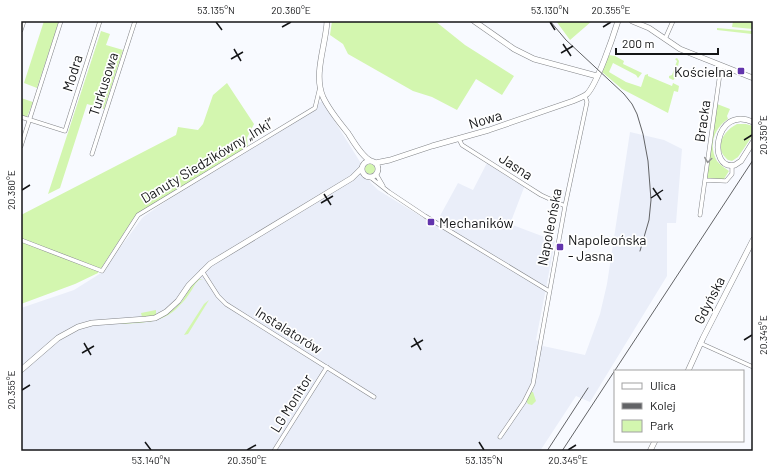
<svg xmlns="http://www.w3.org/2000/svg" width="774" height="472" font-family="Barlow,sans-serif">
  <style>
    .built { fill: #eaeef9 }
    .green { fill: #d3f6af }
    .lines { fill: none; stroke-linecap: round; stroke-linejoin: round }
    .street-casing { stroke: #828488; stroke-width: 4.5 }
    .secondary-casing { stroke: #828488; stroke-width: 6 }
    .street { stroke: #fff; stroke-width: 3.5 }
    .secondary { stroke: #fff; stroke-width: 5 }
    .rail { stroke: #626366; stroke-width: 1 }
    .oneway { stroke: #959697 }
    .ticks { fill: none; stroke: #141517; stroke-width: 1.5 }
    .poi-dot { fill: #6234ac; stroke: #fff; stroke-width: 1.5 }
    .labels { text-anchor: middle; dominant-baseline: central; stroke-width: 3.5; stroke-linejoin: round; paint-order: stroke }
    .poi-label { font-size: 14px; fill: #141517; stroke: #fff; text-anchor: start }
    .street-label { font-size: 14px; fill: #141517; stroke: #fff }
    .neatline { fill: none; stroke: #141517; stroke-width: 1.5 }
    .ticks-label { font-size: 10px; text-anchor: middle; fill: #141517 }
  </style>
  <rect width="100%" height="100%" fill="#f8faff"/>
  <path class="built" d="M322 101 362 165 371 183 378 190 435 225 458 183 473 190 487 163 525 185 510 224 555 241 536 340 543 346 585 355 600 314 607 284 630 132 664 140 682 149 676 223H667V276L590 402 576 396 540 451H21V308L74 290 101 273 143 217 178 193Z"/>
  <path class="green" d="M44 21H59L37 88 24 83Z
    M332 21H435L465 45 514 76 502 95 476 79 457 110 432 97 413 91 348 54 343 44 330 35Z
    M556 21H592L570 40Z
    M733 21H753V29L732 27Z
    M717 28 752 31V34L717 30Z
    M101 31 110 34 106 45 123 50 104 109 87 104 60 188 48 194Z
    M609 55 615 56 624 61 623 64 642 73 638 78 636 75 613 63 609 72 626 82 641 87 645 75 648 74V76L672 86 673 83 679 86 678 92 674 91 668 113 622 89 602 72Z
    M677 58 679 61 676 78 673 80 669 78V76L672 75 677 61 675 59Z
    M227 83 254 124 247 138 248 148 178 193 133 219 98 273 75 284 21 304V215L176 135 178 127 198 130 203 124 213 95Z
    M21 98 33 102 27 117 21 115Z
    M717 104 730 109 727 116 728 119C714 128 708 146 717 161 720 165 725 168 729 171L724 179H708L707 177Z
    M737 124H746L753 126V135L738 157 732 161 728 160C713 148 723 131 737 124Z
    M365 169a5 5 0 1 1 10 0a5 5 0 1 1-10 0Z
    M199 279H203L199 280 196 283C191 291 186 300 179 306 163 324 140 323 118 324L117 323C140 321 166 321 182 301 187 294 191 284 199 279Z
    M209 300 188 334 184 335 204 304Z
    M156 310V314L154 316 142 317 141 313Z
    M531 392H533L536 401 532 405 528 404 526 401Z"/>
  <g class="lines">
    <defs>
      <path id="street" d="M21 30 24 21
        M665 39 673 21
        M21 117 65 131 100 21
        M459 139 462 145 541 195 565 206
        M21 146 61 21
        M92 154 135 21
        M376 174 383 186
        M370 177 389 192 425 216 549 291
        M705 180 726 181 732 174V166
        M700 215 721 66
        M21 240 102 271 138 215 315 108 320 87
        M202 271 218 296 226 304 374 397
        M700 343 753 367
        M500 437 524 402 533 384 565 206 587 102 585 96
        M274 451 327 367"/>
      <path id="secondary" d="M327 21C326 45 313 74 323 97 329 110 339 122 348 133 353 141 362 157 371 161
        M474 21 514 49 534 59 597 76
        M632 21 649 28 680 49 753 78
        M753 122C714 104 707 172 735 165L741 161 753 142
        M362 169a8 8 0 1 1 16 0a8 8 0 1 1-16 0Z
        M375 163 390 160 432 146 489 130 573 101C578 99 583 97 587 94 597 84 613 37 618 21
        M21 370 58 338 78 327 92 323 146 319 155 318 166 312 178 301 189 285 210 264 352 178 362 168
        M688 371 703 338 753 240
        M650 451 655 441"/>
    </defs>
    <use href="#street" class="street-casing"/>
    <use href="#secondary" class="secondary-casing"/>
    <use href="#street" class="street"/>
    <use href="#secondary" class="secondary"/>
    <path class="rail" d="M550 21 566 40 624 94 632 104 637 114 643 134 648 161 651 200 649 220 640 251
      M547 451 588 388
      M562 451 753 160"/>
  </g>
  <defs><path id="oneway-chevron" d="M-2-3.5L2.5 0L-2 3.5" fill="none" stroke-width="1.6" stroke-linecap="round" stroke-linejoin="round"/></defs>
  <use class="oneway" href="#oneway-chevron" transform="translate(708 160) rotate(98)"/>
  <path class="ticks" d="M216 22 222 30M550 22 555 30M282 27 291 22M603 27 611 22M563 44 571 56M234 49 241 61M561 53 573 46M231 59 243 52M744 140 752 135M653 188 661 200M22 190 30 185M324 194 331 205M651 198 663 190M321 203 333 196M414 338 421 350M744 340 752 335M84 343 91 355M411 347 423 340M82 353 94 346M22 390 30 385M145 442 151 450M479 442 484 450M247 450 256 445M568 450 576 445"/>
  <g class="poi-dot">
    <rect x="737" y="67" width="8" height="8" rx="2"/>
    <rect x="427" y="218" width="8" height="8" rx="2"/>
    <rect x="556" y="243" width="8" height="8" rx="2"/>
  </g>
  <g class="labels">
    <g class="poi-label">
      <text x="733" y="71" text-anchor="end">Kościelna</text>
      <text x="439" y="222">Mechaników</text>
      <text x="568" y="239">Napoleońska<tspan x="568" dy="16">- Jasna</tspan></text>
    </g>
    <g class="street-label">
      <text transform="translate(72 73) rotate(-73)">Modra</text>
      <text transform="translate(103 84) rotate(-72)">Turkusowa</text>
      <text transform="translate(485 119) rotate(-17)">Nowa</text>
      <text transform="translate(702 121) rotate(-82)">Bracka</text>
      <text transform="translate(207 160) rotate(-31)">Danuty Siedzikówny „Inki”</text>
      <text transform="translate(516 166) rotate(33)">Jasna</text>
      <text transform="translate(549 227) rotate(-79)">Napoleońska</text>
      <text transform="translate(709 300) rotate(-63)">Gdyńska</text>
      <text transform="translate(289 330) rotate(32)">Instalatorów</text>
      <text transform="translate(291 403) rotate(-58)">LG Monitor</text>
    </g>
  </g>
  <rect width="774" height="472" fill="none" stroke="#ffffff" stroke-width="44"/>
  <rect x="614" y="370" width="130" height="72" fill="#ffffff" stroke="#a1a1a2"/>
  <rect x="622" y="383" width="20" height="6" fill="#ffffff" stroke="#a1a1a2"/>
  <text x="650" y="390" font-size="12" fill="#141517">Ulica</text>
  <rect x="622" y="403" width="20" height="6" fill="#626366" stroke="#a1a1a2"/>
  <text x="650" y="410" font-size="12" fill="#141517">Kolej</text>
  <rect x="622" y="420" width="20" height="12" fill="#d3f6af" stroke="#a1a1a2"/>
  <text x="650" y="430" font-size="12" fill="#141517">Park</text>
  <path d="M616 48v6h102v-6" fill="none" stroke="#141517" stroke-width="2"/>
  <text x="622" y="48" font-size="12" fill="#141517" stroke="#ffffff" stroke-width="3" paint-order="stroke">200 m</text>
  <rect x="22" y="22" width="730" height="428" class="neatline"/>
  <g class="ticks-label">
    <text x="216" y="14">53.135°N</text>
    <text x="291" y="14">20.360°E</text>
    <text x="550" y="14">53.130°N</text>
    <text x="611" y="14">20.355°E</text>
    <text transform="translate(763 135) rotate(-90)" y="4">20.350°E</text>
    <text transform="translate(11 190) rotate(-90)" y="4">20.360°E</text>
    <text transform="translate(763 335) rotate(-90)" y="4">20.345°E</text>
    <text transform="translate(11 390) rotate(-90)" y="4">20.355°E</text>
    <text x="151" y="464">53.140°N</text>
    <text x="247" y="464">20.350°E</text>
    <text x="484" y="464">53.135°N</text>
    <text x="568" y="464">20.345°E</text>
  </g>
</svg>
